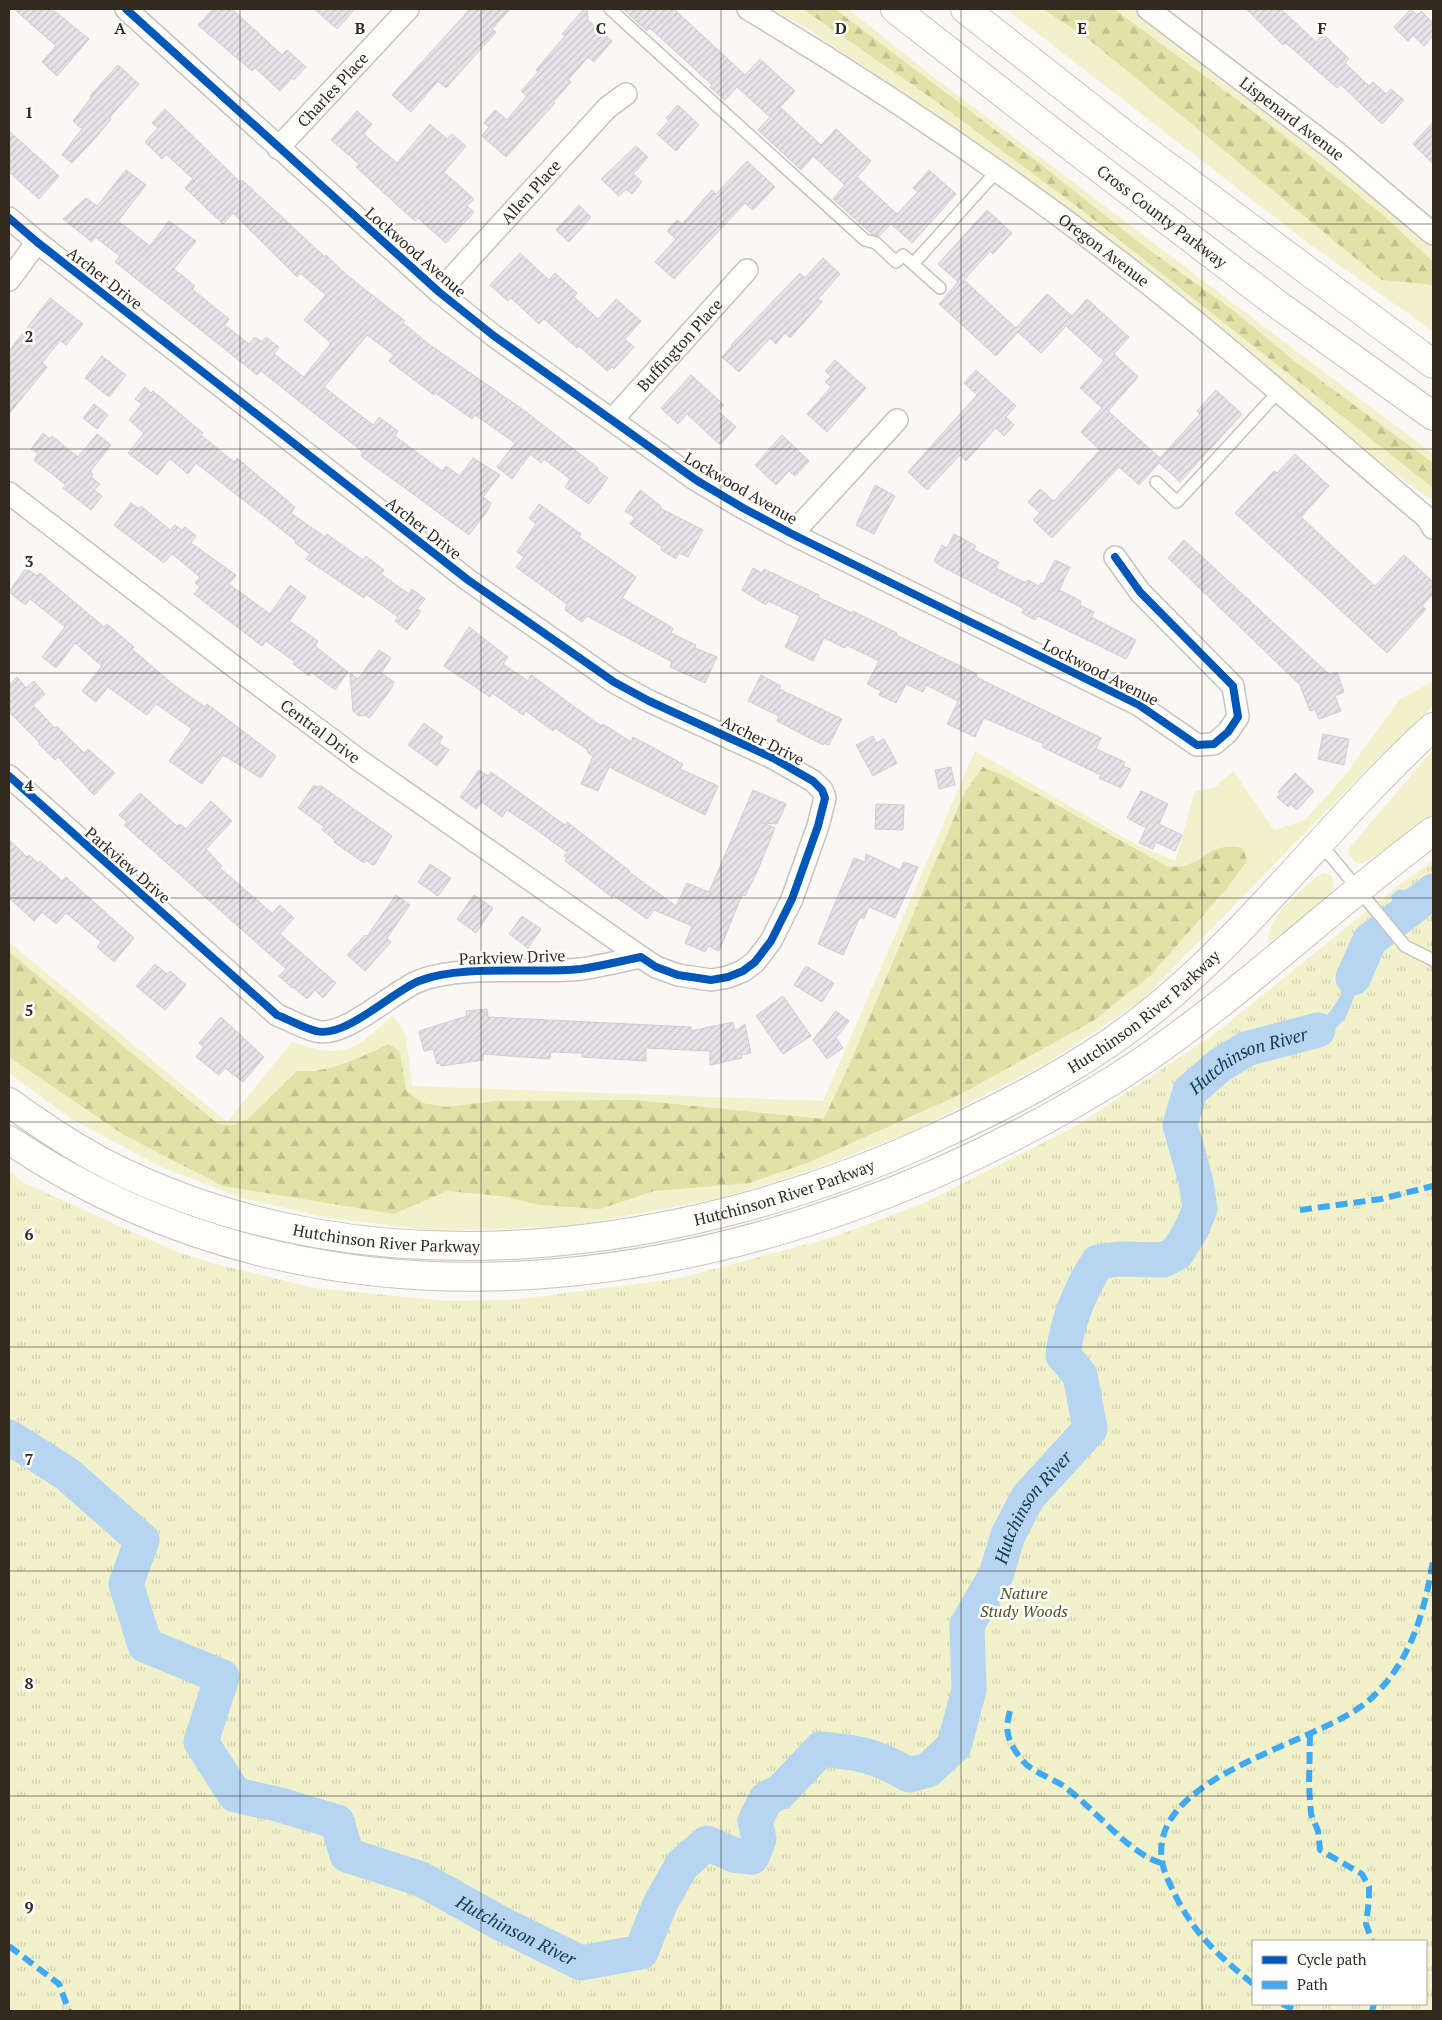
<svg xmlns="http://www.w3.org/2000/svg" width="1442" height="2020" font-family="'PT Serif',serif">
  <style>
    .green { fill: #f1f2cc }
    .forest { fill: url(#forest-firs) }
    .park { fill: url(#park-tufts); fill-rule: evenodd }
    .water { fill: #b5d5f1 }
    .lines { fill: none; stroke-linecap: round; stroke-linejoin: round }
    .river { stroke: #b5d5f1; stroke-width: 35 }
    .building { fill: url(#building-hatch); stroke: #cecdd1 }
    .lane-casing { stroke: #c8c3bc; stroke-width: 14 }
    .street-casing { stroke: #c8c3bc; stroke-width: 24 }
    .highway-casing { stroke: #c8c3bc; stroke-width: 30 }
    .lane { stroke: #fefefd; stroke-width: 11 }
    .street { stroke: #fefefd; stroke-width: 21 }
    .highway { stroke: #fefefd; stroke-width: 28 }
    .quiet { stroke: #3fa9f5; stroke-width: 6; stroke-dasharray: 12 6; stroke-linecap: butt }
    .cycleway-casing { stroke: #fff; stroke-width: 11 }
    .cycleway { stroke: #0057b8; stroke-width: 8 }
    .grid { fill: none; stroke: #322a1f; stroke-width: 1; stroke-opacity: 0.55 }
    .labels { text-anchor: middle; dominant-baseline: central; stroke-width: 5; stroke-linejoin: round; paint-order: stroke }
    .street-label { font-size: 16px; fill: #322a1f; stroke: #fff }
    .park-label { font-size: 16px; font-style: italic; fill: #4d4f24; stroke: #fff }
    .water-label { font-size: 18px; font-style: italic; fill: #143752; stroke: #fff }
    .grid-label { font-size: 16px; text-anchor: middle; font-weight: bold; fill: #322a1f; stroke: #fff; stroke-width: 5; stroke-linejoin: round; paint-order: stroke }
  </style>
  <defs>
    <pattern id="forest-firs" width="22" height="20" patternUnits="userSpaceOnUse" patternTransform="scale(1.25)"><rect width="22" height="20" fill="#e0e2a7"/><path d="M5 1l3.5 6h-7zM16 11l3.5 6h-7z" fill="#c1c28f"/></pattern>
    <pattern id="park-tufts" width="24" height="20" patternUnits="userSpaceOnUse" patternTransform="scale(1.25)"><rect width="24" height="20" fill="#f1f2cc"/><path d="M3 7l-1-3M5 7V3M7 7l1-3M15 17l-1-3M17 17v-4M19 17l1-3" fill="none" stroke="#cfd0af"/></pattern>
    <pattern id="building-hatch" width="6" height="6" patternUnits="userSpaceOnUse" patternTransform="scale(1.25)"><rect width="6" height="6" fill="#e5e3e9"/><path d="M-1 1l2-2M0 6l6-6M5 7l2-2" fill="none" stroke="#c5c3c7"/></pattern>
  </defs>
  <rect width="100%" height="100%" fill="#faf7f4"/>
  <path class="green" d="M772 9H848L936 79 1433 454V501L1370 456 1225 330 1024 178 919 103 806 28Z
    M1006 9H1134L1263 104 1433 249V331L1308 243Z
    M1433 681V706L1377 759 1141 1001 1049 1062 909 1133 809 1171 721 1198 573 1226 439 1231 328 1218 242 1198 161 1167 70 1118 9 1073V942L227 1122 292 1042C345 1060 355 1051 393 1015L406 1035 412 1086 823 1101 975 751 1135 844 1175 861 1195 791 1214 788 1233 771 1274 830 1305 820 1343 778 1399 700Z
    M1433 750V819L1362 864 1355 862 1348 854 1351 846Z
    M1323 873 1330 875 1334 881 1332 895 1269 943C1265 917 1299 894 1316 877Z"/>
  <path class="forest" d="M803 9H835L1039 163 1141 244 1234 311 1293 360 1433 463V488L1079 208 937 102Z
    M1043 9H1114L1267 122 1382 214 1433 262V286L1426 284 1382 280 1087 38Z
    M983 767 1007 777 1168 867C1173 866 1180 867 1184 866 1209 858 1212 842 1243 848L1247 861 1227 888 1151 975 1093 1021 961 1094 807 1163 749 1183 654 1191 600 1209 540 1205 502 1196 447 1191 394 1214 223 1186 124 1135 9 1057V952L218 1124 234 1125 248 1119 297 1071C329 1074 360 1057 389 1044L400 1052 406 1090 422 1103 447 1107 496 1101 635 1100 824 1119 850 1063 965 792Z"/>
  <path class="park" d="M1433 861V2011H9V1171L22 1182 175 1251 208 1262 314 1288 447 1301 512 1300 676 1279 831 1238 924 1203 1078 1125 1213 1035 1404 881ZM1253 1941H1426V2004H1253Z"/>
  <path class="water" d="M1433 880V900L1429 903 1427 918 1418 925H1411L1395 907 1391 896 1398 890 1418 889Z
    M1370 931 1384 947C1380 957 1369 960 1364 970 1356 984 1354 1002 1346 1016 1333 1040 1289 1050 1266 1038 1279 1036 1292 1034 1305 1030 1341 1018 1352 965 1365 934Z"/>
  <g class="lines">
    <g class="river">
      <path d="M1353 978 1370 940 1433 891"/>
      <path id="s1" d="M9 1437 67 1474 142 1540 126 1584 145 1645 222 1677 201 1742 235 1795 277 1804 337 1822 347 1855 421 1879 500 1923 581 1963 641 1952 660 1904 682 1865 707 1843 734 1855 752 1857 759 1839 755 1821 766 1799 781 1791 821 1749C860 1753 875 1755 909 1775L928 1770 954 1746 969 1690 967 1625 996 1575 1008 1535 1028 1497 1090 1429 1080 1375 1063 1355C1067 1322 1080 1290 1098 1262L1119 1259 1163 1260 1177 1253 1191 1230 1200 1209 1196 1182 1180 1125 1190 1091 1220 1065 1246 1049 1318 1030"/>
    </g>
  </g>
  <path class="building" d="M14 9H52L89 39 57 76 42 62 56 46Z
    M213 9H232L282 55 287 50 306 67 294 80 292 78 280 91 255 68 252 71 198 25Z
    M314 9H355L337 29Z
    M470 9H510L492 29 496 32 446 88 438 81 411 112 392 95Z
    M584 9H587L588 20 612 41 594 62 588 57 568 80 571 82 553 102 555 103 506 157 482 136 489 127 484 123 495 110 507 120 527 96 521 91 538 72 536 70 565 36 562 34Z
    M623 9H674L745 75 760 59 795 91 780 107 821 145 836 129 871 161 857 177 897 214 918 192 913 188 929 170 956 194 912 243 891 224 879 236 872 234 833 199 845 185 813 156 801 170 758 130 770 117 737 87 725 100 710 87 712 85 650 28 647 31Z
    M1246 9H1281L1316 42 1323 34 1349 59 1345 63 1369 86 1373 82 1386 94 1391 89 1404 100 1382 124 1340 84 1337 88 1286 43 1283 45Z
    M1411 9 1417 15 1421 11 1433 23V36L1424 46 1413 35 1408 41 1394 27Z
    M118 65 139 84 110 117 111 119 98 135 72 163 62 155 82 129 73 121 91 98 90 96Z
    M678 105 699 125 676 151 657 134 669 121 666 118Z
    M165 109 240 182 242 180 325 257 326 255 348 276 405 321 403 323 430 345 525 411 598 468 597 470 608 478 589 504 565 487 570 479 544 459 541 463 530 454 512 479 497 467 515 443 475 415 472 419 435 393 434 395 389 361 394 355 367 335 324 387 373 425 379 417 398 431 395 436 442 471 446 466 460 476 473 458 500 475 483 497 491 503 488 510 469 535 361 456 363 452 261 371 257 375 231 354 115 262 120 256 95 237 92 242 63 219 86 198 97 206 126 170 146 185 118 221 150 246 169 221 196 241 174 269 195 286 192 289 229 319 225 325 249 344 255 337 262 342 266 337 279 347 274 354 304 377 331 343 304 320 326 295 300 273 297 277 233 213 223 224 185 188 193 179 166 154 162 159 145 142 158 128 152 123Z
    M357 111 372 124 364 133 366 136 397 163 430 124 447 139 452 134 466 146 444 172 474 199 467 206 474 212 446 243 418 218 415 221 396 204 356 167 359 164 331 140Z
    M1433 122V164L1413 144Z
    M9 131 59 176 39 199 9 172Z
    M636 146 648 157 633 174 642 182 632 194 626 189 619 196 601 179Z
    M747 161 775 187 753 210 745 203 674 279 655 262 676 239 667 231 677 220 682 224 712 190 716 194Z
    M579 205 591 217 569 242 556 230Z
    M987 210 1012 233 993 254 990 251 964 280 1016 328 1047 294 1072 316 1087 299 1129 337 1114 354 1138 377 1108 411 1160 458 1200 414 1197 411 1216 390 1242 414 1180 482 1159 463 1139 485 1119 467 1052 538 1033 520 1040 513 1028 502 1040 489 1054 501 1100 450 1081 432 1102 408 1080 388 1104 361 1066 326 1041 353 1018 332 996 356 939 304 958 282 938 264Z
    M520 253 549 280 555 273 577 293 574 297 598 319 616 299 641 321 625 339 634 347 614 369 612 367 607 371 579 346 577 348 544 319 539 324 511 298 508 301 490 285Z
    M823 258 840 274 818 299 822 302 790 338 785 333 776 344 770 338 739 372 722 357 732 346 731 345 800 273 805 278Z
    M50 298 83 324 66 345 60 340 42 363 47 367 9 414V351Z
    M102 356 126 375 109 397 85 378Z
    M835 360 866 388 827 432 807 414 831 387 825 382 831 376 825 371Z
    M976 370 1016 406 1006 417 1014 425 1004 436 996 428 966 461 960 455 927 490 908 472 977 395 964 383Z
    M691 375 724 405 718 411 736 427 720 445 687 414 678 424 661 408Z
    M145 387 151 393 153 391 203 433 201 435 234 462 237 458 295 507 291 513 325 537 327 534 363 560 366 556 384 570 381 574 409 594 412 589 425 599 417 609 421 611 407 630 395 621 398 617 366 594 364 598 306 559 310 554 295 543 296 541 196 463 188 474 170 459 157 475 128 453 144 433 129 420 142 404 135 399Z
    M94 404 108 415 97 429 83 418Z
    M43 433 50 439 52 436 78 457 97 434 111 445 90 472 93 474 91 477 100 484 94 490 102 496 91 510 63 488 66 485 34 460 38 454 31 449Z
    M782 435 809 461 795 476 789 471 776 485 755 465Z
    M1295 454 1329 486 1301 517 1375 586 1404 555 1433 582V594L1422 606 1426 609 1387 653 1235 513 1274 471 1277 473Z
    M875 485 895 496 874 534 856 525Z
    M640 490 661 506 660 508 703 530 688 557 679 553 676 559 661 550 662 547 630 524 635 518 625 511Z
    M131 503 139 509 141 506 170 530 175 525 182 530 185 527 196 536 191 543 236 575 229 584 270 614 290 585 306 597 289 621 318 641 315 646 348 672 335 690 311 672 309 676 293 664 295 662 266 641 262 646 194 594 200 587 195 583 200 577 172 554 164 563 114 525Z
    M539 504 581 534 579 537 636 577 622 598 673 628 671 633 696 645 695 648 717 657 705 683 670 667 672 662 587 616 582 622 565 610 567 604 516 567 524 557 517 552 536 524 529 518Z
    M954 534 976 546 974 550 999 562 996 568 1026 583 1028 580 1039 586 1041 583 1043 584 1055 560 1070 567 1059 590 1081 601 1080 605 1094 612 1091 617 1136 640 1126 659 1038 616 1035 620 1022 613 1024 609 939 565 934 561 942 545 947 548Z
    M1184 540 1330 675 1337 672 1344 692 1335 696 1341 711 1319 719 1315 709 1310 711 1300 685 1168 558Z
    M26 568 37 576 40 573 104 627 107 624 134 647 132 649 175 686 205 707 207 704 276 756 261 778 223 755 202 784 169 761 192 729 156 704 147 715 108 687 96 702 82 691 102 666 75 643 56 668 42 657 65 627 30 599 25 605 9 592Z
    M753 568 762 573 764 569 819 595 818 597 852 613 853 611 897 633 896 635 977 674 976 677 1101 738 1096 749 1125 762 1123 766 1131 769 1121 788 1099 778 1101 775 1042 747 1044 744 984 718 975 737 947 724 958 701 926 685 923 692 906 684 896 703 879 695 881 691 867 684 879 661 846 645 845 648 824 638 813 661 785 647 800 616 768 601 766 605 742 590Z
    M469 627 508 657 503 664 528 681 531 675 601 726 603 724 631 742 633 737 652 747 683 764 680 769 718 786 705 815 609 767 598 791 581 784 593 756 587 752 588 750 555 728 553 731 526 711 523 715 492 693 490 697 444 666Z
    M379 650 391 658 381 673 394 682 392 685 393 686 372 715 369 718 365 715 359 716 353 711 350 673 358 679Z
    M761 675 781 686 779 689 842 719 829 745 824 743 823 745 777 721 779 716 748 701Z
    M17 677 26 688 34 681 45 694 33 705 55 728 57 726 84 753 88 749 115 773 94 795 58 757 55 760 39 744 40 743 9 712V685Z
    M424 723 443 737 439 743 449 750 437 766 408 745Z
    M1323 734 1349 739 1344 765 1318 759Z
    M873 736 876 743 884 739 897 763 873 776 856 745Z
    M951 767 955 785 939 789 935 770Z
    M479 770 488 776 491 772 565 825 567 822 630 871 629 872 676 906 687 883 709 892 753 790 786 804 777 824 762 823 775 828 757 872 745 896 742 895 719 951 708 946 705 952 685 943 692 926 654 910 647 919 613 895 612 897 565 861 567 858 564 856 567 852 534 828 507 810 502 817 482 802 476 809 460 797Z
    M1295 773 1314 791 1297 810 1290 804 1288 807 1277 797 1280 794 1278 792Z
    M314 785 318 788 320 785 392 836 375 864 372 865 366 860 364 863 334 842 335 840 322 830 324 827 298 808Z
    M1141 791 1168 804 1159 824 1182 835 1175 851 1156 842 1153 849 1139 843 1146 828 1127 818Z
    M140 793 177 826 180 824 186 829 211 801 232 821 206 849 222 866 220 868 272 913 280 905 294 918 280 934 336 983 323 998 315 990 307 999 293 987 292 988 279 976 286 969 124 825 127 822 119 815Z
    M876 804 904 805 903 830 875 829Z
    M9 840 27 857 29 855 38 863 40 861 62 881 66 877 134 938 114 962 97 947 101 942 66 913 56 924 42 912 34 921 9 898Z
    M866 854 900 870 904 862 918 867 895 918 869 907 864 919 860 917 843 955 818 944 854 858 865 862Z
    M430 864 451 878 438 896 418 882Z
    M396 895 410 905 387 938 391 942 365 971 347 955 365 935 367 936Z
    M474 895 493 908 476 933 457 919Z
    M522 916 541 929 528 948 509 934Z
    M155 964 167 974 170 971 186 985 165 1010 136 986Z
    M806 966 834 983 822 1002 794 985Z
    M783 996 811 1036 783 1054 756 1016Z
    M487 1009 488 1017 691 1027V1031L733 1022 735 1031 745 1024 751 1053 741 1055 742 1058 710 1065V1051L646 1048V1061L582 1057V1053L551 1052 550 1059 483 1054V1060L441 1066 440 1063 437 1064 433 1049 424 1051 419 1031 467 1016 466 1011Z
    M836 1011 849 1021 836 1038 843 1048 827 1059 813 1040Z
    M221 1017 264 1057 243 1082 225 1068 219 1075 196 1057 204 1047 199 1043Z"/>
  <g class="lines">
    <defs>
      <path id="lane" d="M610 9 865 240 876 243 896 262 903 255 940 288
        M913 264 996 172
        M1156 482 1177 502 1278 392
        M1320 843 1405 946 1433 960"/>
      <g id="street">
        <path d="M126 9 439 292 494 336 696 480 743 508 792 534 1139 705 1197 745 1214 744 1228 732 1238 717 1233 686 1140 592 1115 557"/>
        <path id="s2" d="M748 9C904 102 1055 207 1196 322 1274 386 1350 453 1427 518L1433 528"/>
        <path id="s3" d="M1148 9 1335 151 1433 234"/>
        <path id="s4" d="M278 148 408 9"/>
        <path d="M9 218 37 242 468 580 614 682 649 701 773 758 813 781 822 790 825 798 818 826 792 899 771 941 755 962 743 971 728 977 711 980 678 975 656 967 641 957C621 961 601 966 581 969 534 974 463 964 419 981 393 991 345 1039 316 1031 303 1028 290 1020 277 1015L9 776"/>
        <path d="M9 280 37 242"/>
        <path id="s5" d="M439 292 607 108 626 94"/>
        <path id="s6" d="M612 420 747 270"/>
        <path id="s7" d="M9 493 240 671 359 760 641 957"/>
        <path d="M792 534 897 420"/>
      </g>
      <g id="highway">
        <path id="s8" d="M895 9 1078 152 1277 304 1433 416"/>
        <path d="M965 9 1124 134 1433 364"/>
        <path id="s9" d="M9 1102C42 1126 76 1149 112 1167 371 1296 687 1254 941 1135 1008 1104 1074 1070 1133 1026 1246 941 1329 821 1433 727"/>
        <path d="M9 1140C349 1369 785 1284 1115 1079 1229 1007 1325 911 1433 831"/>
      </g>
    </defs>
    <use href="#lane" class="lane-casing"/>
    <use href="#street" class="street-casing"/>
    <use href="#highway" class="highway-casing"/>
    <use href="#lane" class="lane"/>
    <use href="#street" class="street"/>
    <use href="#highway" class="highway"/>
    <path class="quiet" d="M1300 1210 1381 1199 1433 1186
      M1010 1711C1004 1732 1008 1742 1022 1760 1032 1773 1054 1778 1066 1788 1095 1809 1128 1853 1161 1863
      M1310 1734 1309 1786 1311 1814 1318 1831 1320 1850 1362 1874 1369 1887V1900L1366 1924 1372 1941
      M9 1946 59 1984 69 2011
      M1253 1984C1211 1949 1191 1931 1168 1880 1123 1780 1314 1747 1367 1702 1410 1665 1424 1614 1433 1561
      M1282 2004 1297 2011
      M1372 2011 1374 2004"/>
    <defs>
      <path id="cycleway" d="M126 9 439 292 494 336 696 480 743 508 792 534 1139 705 1197 745 1214 744 1228 732 1238 717 1233 686 1140 592 1115 557
        M9 218 37 242 468 580 614 682 649 701 773 758 813 781 822 790 825 798 818 826 792 899 771 941 755 962 743 971 728 977 711 980 678 975 656 967 641 957C621 961 601 966 581 969 534 974 463 964 419 981 393 991 345 1039 316 1031 303 1028 290 1020 277 1015L9 776"/>
    </defs>
    <use href="#cycleway" class="cycleway-casing"/>
    <use href="#cycleway" class="cycleway"/>
  </g>
  <path class="grid" d="M240 9V2011M481 9V2011M721 9V2011M961 9V2011M1202 9V2011M9 224H1433M9 449H1433M9 673H1433M9 898H1433M9 1122H1433M9 1347H1433M9 1571H1433M9 1796H1433"/>
  <g class="labels">
    <g class="street-label">
      <text stroke="none"><textPath href="#s4" startOffset="80">Charles Place</textPath></text>
      <text stroke="none"><textPath href="#s3" startOffset="181">Lispenard Avenue</textPath></text>
      <text stroke="none"><textPath href="#s5" startOffset="136">Allen Place</textPath></text>
      <text stroke="none"><textPath href="#s8" startOffset="338">Cross County Parkway</textPath></text>
      <text stroke="none"><textPath href="#s2" startOffset="430">Oregon Avenue</textPath></text>
      <text transform="translate(416 252) rotate(41)">Lockwood Avenue</text>
      <text transform="translate(105 278) rotate(38)">Archer Drive</text>
      <text stroke="none"><textPath href="#s6" startOffset="101">Buffington Place</textPath></text>
      <text transform="translate(741 488) rotate(30)">Lockwood Avenue</text>
      <text transform="translate(424 528) rotate(38)">Archer Drive</text>
      <text transform="translate(1101 672) rotate(27)">Lockwood Avenue</text>
      <text stroke="none"><textPath href="#s7" startOffset="392">Central Drive</textPath></text>
      <text transform="translate(763 740) rotate(27)">Archer Drive</text>
      <text transform="translate(128 865) rotate(41)">Parkview Drive</text>
      <text transform="translate(512 957) rotate(-2)">Parkview Drive</text>
      <text stroke="none"><textPath href="#s9" startOffset="1218">Hutchinson River Parkway</textPath></text>
      <text stroke="none"><textPath href="#s9" startOffset="812">Hutchinson River Parkway</textPath></text>
      <text stroke="none"><textPath href="#s9" startOffset="408">Hutchinson River Parkway</textPath></text>
    </g>
    <g class="park-label">
      <text x="1024" y="1593">Nature<tspan x="1024" dy="18">Study Woods</tspan></text>
    </g>
    <g class="water-label">
      <text stroke="none"><textPath href="#s1" startOffset="2275">Hutchinson River</textPath></text>
      <text stroke="none"><textPath href="#s1" startOffset="1675">Hutchinson River</textPath></text>
      <text stroke="none"><textPath href="#s1" startOffset="820">Hutchinson River</textPath></text>
    </g>
  </g>
  <g class="grid-label">
    <text x="120" y="34">A</text>
    <text x="360" y="34">B</text>
    <text x="601" y="34">C</text>
    <text x="841" y="34">D</text>
    <text x="1082" y="34">E</text>
    <text x="1322" y="34">F</text>
    <text x="29" y="118">1</text>
    <text x="29" y="342">2</text>
    <text x="29" y="567">3</text>
    <text x="29" y="791">4</text>
    <text x="29" y="1016">5</text>
    <text x="29" y="1240">6</text>
    <text x="29" y="1465">7</text>
    <text x="29" y="1689">8</text>
    <text x="29" y="1913">9</text>
  </g>
  <rect width="1442" height="2020" fill="none" stroke="#322a1f" stroke-width="20"/>
  <rect x="1252" y="1940" width="175" height="65" fill="#ffffff" stroke="#adaaa5"/>
  <rect x="1262" y="1956" width="25" height="8" fill="#0057b8" stroke="#adaaa5"/>
  <text x="1297" y="1965" font-size="15" fill="#322a1f">Cycle path</text>
  <rect x="1262" y="1981" width="25" height="8" fill="#3fa9f5" stroke="#adaaa5"/>
  <text x="1297" y="1990" font-size="15" fill="#322a1f">Path</text>
</svg>
